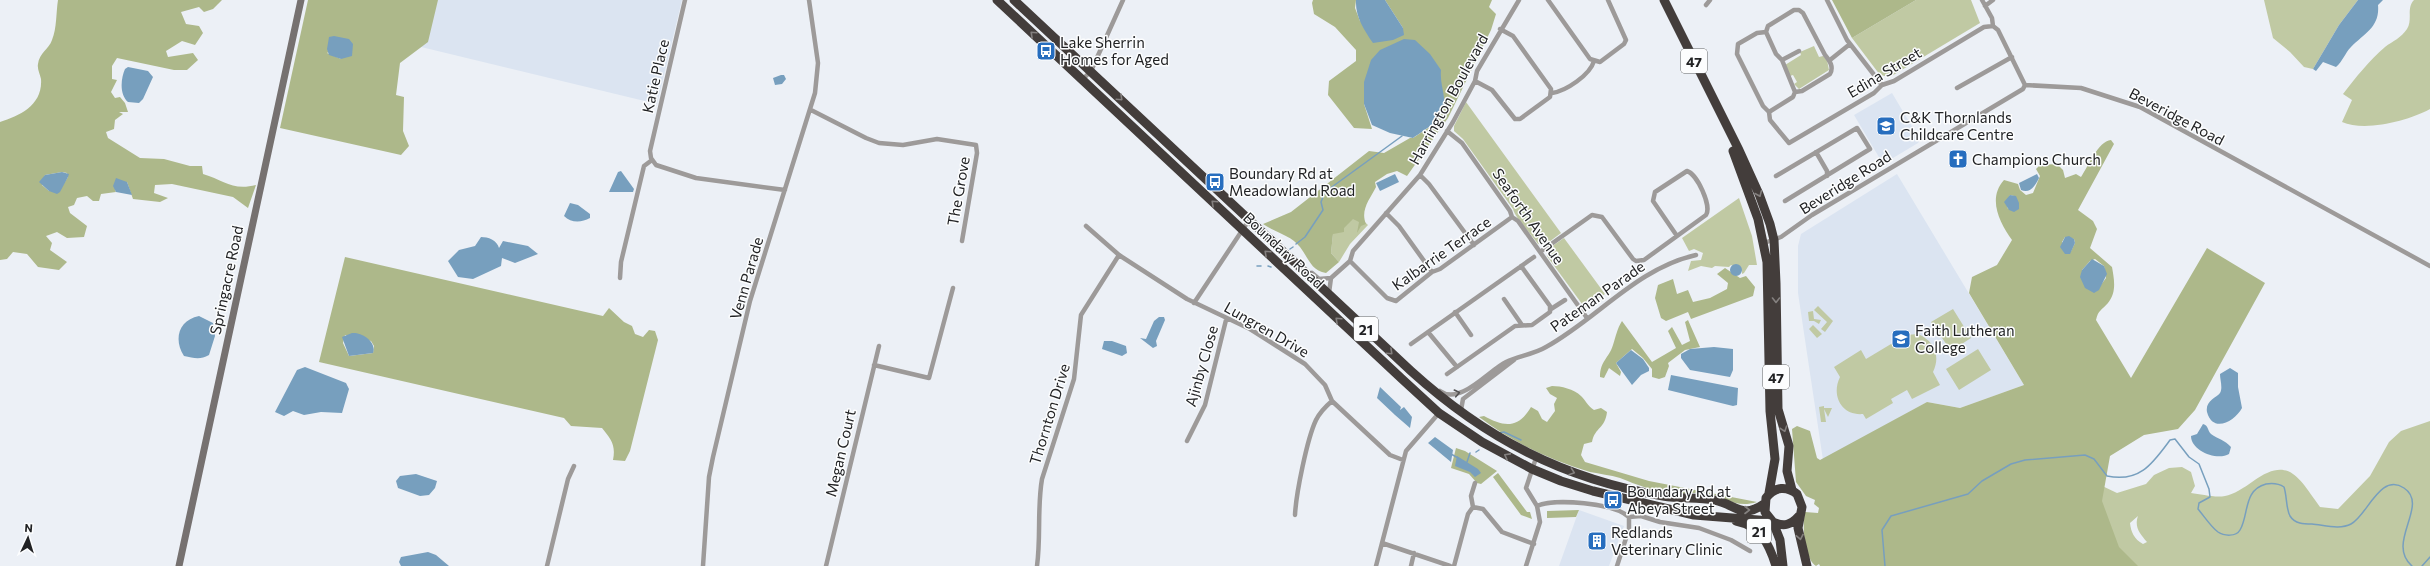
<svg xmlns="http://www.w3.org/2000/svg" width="2430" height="566" font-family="Commissioner,sans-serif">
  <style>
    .built { fill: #dbe4f1 }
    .green { fill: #c0c9a3; fill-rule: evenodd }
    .forest { fill: #adb88a; fill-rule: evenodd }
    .water { fill: #779fbe }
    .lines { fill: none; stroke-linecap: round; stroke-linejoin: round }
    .stream { stroke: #779fbe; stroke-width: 1.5 }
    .street { stroke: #9d9a99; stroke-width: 4.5 }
    .secondary { stroke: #767170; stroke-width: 7 }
    .highway { stroke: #433d3b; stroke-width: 9 }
    .oneway { stroke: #84807f }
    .oneway2 { stroke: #535253 }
    .labels { text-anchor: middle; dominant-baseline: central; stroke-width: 3; stroke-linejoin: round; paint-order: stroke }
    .shield { fill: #fcfdfe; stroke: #636465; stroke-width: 1 }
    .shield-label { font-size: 14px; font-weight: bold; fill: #212224 }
    .poi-label { font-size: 15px; fill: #212224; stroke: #fcfdfe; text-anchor: start }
    .street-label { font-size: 15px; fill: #212224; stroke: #fcfdfe }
  </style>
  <rect width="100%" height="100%" fill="#ecf0f6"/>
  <path class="built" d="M428 0H682L657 104 417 46Z
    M1892 93 1920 140 1918 143 1883 164 1854 115Z
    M1897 174 2024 385 1960 408 1927 402 1823 460 1798 293V246L1801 234Z
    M1579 510 1624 526 1609 566H1559Z"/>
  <path class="green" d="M1916 0H1971L1980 23 1890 77 1880 75 1852 38Z
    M2264 0H2358L2339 25 2313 69 2304 67 2290 52 2273 38Z
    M2414 0H2430V109C2408 121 2365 132 2342 122L2352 100 2343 94C2356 77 2369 61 2385 47 2393 41 2401 38 2407 29 2413 20 2406 8 2414 0Z
    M1814 46 1819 57 1823 56 1827 60 1829 70 1799 89 1794 84 1797 82 1793 75 1790 76 1785 65 1801 55 1800 52Z
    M1466 102 1561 233 1545 245 1538 244C1532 235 1515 218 1513 209L1463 139 1454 131V126Z
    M1739 198 1752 236 1757 265H1749L1744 273 1742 274V271L1731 265 1729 267 1715 266 1712 268 1701 266 1688 271 1691 261 1701 260 1703 253 1694 249 1689 251 1682 238Z
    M1356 214 1368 225 1350 244 1339 262 1331 253 1333 233Z
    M1564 238 1605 294 1585 308 1547 256 1548 249Z
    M1818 306 1833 321 1825 332 1821 329 1827 322 1814 310Z
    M1953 309 1971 338 1951 351 1931 322Z
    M1813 311 1814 319 1821 320 1819 324 1814 321H1809L1808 312Z
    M1813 325 1822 334 1817 338 1809 329Z
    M1918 334C1934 341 1941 355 1933 372L1940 385 1912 399 1907 390 1891 399 1893 403 1866 419 1863 414C1841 416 1831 395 1840 377L1834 367 1861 350 1866 359 1906 335Z
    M1978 349 1991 370 1959 390 1946 369Z
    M1824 406V408H1832L1828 417 1824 409 1826 422H1821L1819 407Z
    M2430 421V566H1906L2096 483 2117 493 2146 484 2154 475 2169 468 2182 467 2191 472 2195 486 2191 493C2201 494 2215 498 2225 496 2233 495 2245 487 2252 482 2289 455 2298 477 2320 507L2338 509 2370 476 2389 442 2401 431ZM2138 516C2134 527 2140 534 2147 542L2143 544C2134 539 2131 532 2130 523Z"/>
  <path class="forest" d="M58 0H222L213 9 204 12 199 7 181 12 186 24 199 26 203 33 195 45 182 41 166 51 168 57 193 53 198 60 187 70H174L117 58 112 66V79L117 80 111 92 115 98 120 97 125 103 128 112H119L123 114 115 120 114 129 106 132 108 138 140 158 164 159 190 166H202L203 174C224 180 232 191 256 185L248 208 233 197 172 184 155 185 154 193 168 198 160 202 133 199 127 182 115 190 116 192 101 194 99 201H93L87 196 77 198 74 205 68 207 70 213 87 226 84 237 67 238 57 232 46 236 52 243 50 250 67 262 59 270 38 267 27 254 13 252 7 259 0 260V122C20 116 43 105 41 79 40 74 37 69 38 64 39 53 49 49 52 40 57 28 56 12 58 0ZM62 172 67 173 68 177 61 188 49 191 42 185 45 175Z
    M308 0H438L428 42 400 63 396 95 404 97 403 131 409 146 401 155 280 128ZM349 39 341 59 327 53Z
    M1313 0H1356L1355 8 1360 21 1403 28 1385 0H1492L1489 7 1496 14 1491 30 1448 118 1407 176 1397 171 1387 174 1375 182 1376 187C1370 199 1360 210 1366 224L1361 226 1357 233 1359 222 1353 219 1344 228V232L1333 234 1331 253 1339 262 1326 273C1311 271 1308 257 1300 247 1291 235 1276 233 1263 224L1291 212 1369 151 1384 153 1410 138H1413L1434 124 1442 89 1440 80 1364 82V104L1372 129 1354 128 1328 95 1329 81 1356 61V50L1335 27 1314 14 1312 3Z
    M1832 0H1916L1852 38Z
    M2111 140 2114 144 2078 210 2093 221 2097 229 2090 248 2112 267C2114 279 2117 292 2108 303 2102 310 2098 310 2096 320L2131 378 2207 248 2265 283 2195 410 2178 429 2144 435 2110 456 2102 501 2119 547 2138 566H1820L1819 564 1816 566C1804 558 1802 526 1805 512L1818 513 1819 508 1814 504 1815 500 1806 496 1796 482 1792 429 1797 426 1810 431 1817 458 1820 460 1927 402 1960 408 2024 385 1969 293 1972 277 1997 265 2012 240C2000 223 1987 199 2004 180L2018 184 2020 190 2026 195 2033 193 2040 176 2036 169 2040 165 2057 164 2063 170 2065 178 2076 174 2081 177C2088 167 2098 141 2111 140ZM2010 195 2014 196 2018 202 2008 209 2007 205ZM2065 237 2074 239 2075 243 2071 251 2062 242ZM2095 259 2104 266 2106 278 2100 286 2082 270 2090 261Z
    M345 257 603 316 609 308 624 322 632 326 635 334 643 337 649 330 655 331 658 340 630 451 625 461 613 460C616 445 611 439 602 428L571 426 564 418 319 362ZM345 335 371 341 374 346 373 353 349 356 343 343Z
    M1725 268 1740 278 1746 276 1755 287 1753 296 1691 319 1688 312 1666 321 1661 318 1655 298 1658 285 1673 279 1677 294 1688 290 1693 302 1710 298 1727 289 1728 283 1717 274Z
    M1688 320 1700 347 1685 350 1668 363 1669 366 1665 377 1659 379 1652 377V369L1643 358 1632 349 1616 363 1621 372 1620 376 1609 368 1604 378 1600 377C1600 361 1609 358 1613 345 1616 336 1617 329 1622 321L1652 362 1676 348 1668 331 1672 327 1682 345 1690 341 1685 322Z
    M1552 386C1561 386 1574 389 1581 396 1586 401 1587 405 1594 410L1601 408 1607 412C1605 429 1595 427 1592 442L1584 444 1581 455 1585 462 1649 481 1757 502C1734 509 1727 496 1705 493 1696 492 1685 494 1675 494 1656 492 1637 485 1620 478 1610 475 1600 474 1590 472 1550 460 1512 442 1479 417L1484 416C1504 427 1518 429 1531 407L1538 411 1542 419 1547 422 1555 411 1554 404 1557 398 1550 394 1546 388Z
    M1456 448 1465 451 1497 471 1481 484 1477 483 1469 474 1451 468Z
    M1498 473 1527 512H1530L1532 519 1521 515 1493 477Z
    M1579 510 1576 517 1547 518V511Z"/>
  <path class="water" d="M1356 0H1385L1403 28 1404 35 1393 40 1373 43C1364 30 1355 16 1356 0Z
    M2358 0H2383L2378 5C2380 27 2365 33 2351 47 2345 53 2343 61 2336 67L2323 62 2316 71 2313 69 2339 25Z
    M334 36 349 39 353 44 352 56 341 59 329 55 327 49 329 37Z
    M1404 39 1415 40 1430 54 1441 70C1440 81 1443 88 1444 98 1447 118 1426 129 1413 138L1390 133 1372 125 1364 104V82L1371 60 1380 50Z
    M128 67 148 71 153 77 143 99 139 103 128 102C119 94 121 78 125 69Z
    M781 75H784L786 79 782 84 775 85 773 78Z
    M621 171 634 189 633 192H609L618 172Z
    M62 172 69 174 68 177 60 192 57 194 49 191 39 182 45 175Z
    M1395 174 1399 182 1380 191 1376 183Z
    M2037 174 2039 178C2035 186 2030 194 2021 190L2019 183Z
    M116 178 127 182 132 195 116 192 113 186Z
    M2010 195 2016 196 2019 203V209L2014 212 2009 210 2004 202Z
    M570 203 578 205 590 214V218C581 223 571 223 564 216Z
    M2069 236 2074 239 2075 243 2070 254H2065L2060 247 2065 237Z
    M481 237C488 237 497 240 499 248L503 241 528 246 538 254 515 263 502 258 501 266 473 279 458 277 448 261 459 250 475 246Z
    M2092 259 2104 266 2107 274 2099 290 2094 293 2085 288 2080 277 2082 270Z
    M1730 270a6 6 0 1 1 12 0a6 6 0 1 1-12 0Z
    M199 316 213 323 215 336 209 355C200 360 194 358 184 356 173 339 179 320 199 316Z
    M1159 317H1164L1165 320 1156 341 1157 346 1153 348 1140 338 1146 339 1154 321Z
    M352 333C362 332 377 342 373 353L349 356 342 337Z
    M1104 341H1112L1126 346 1127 353 1122 356 1102 349Z
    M1714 347 1733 349V370L1730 377 1690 370 1681 358V354L1690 349Z
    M1631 350 1643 359 1649 368V371L1641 375 1632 385 1616 363Z
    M305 367 346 383 349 389 342 413 321 412 304 415 293 411 284 416 275 412 297 370Z
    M2230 368 2238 373V387L2242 408C2235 421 2213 434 2207 412 2205 401 2216 398 2220 393 2223 388 2220 380 2220 374Z
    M1671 375 1738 388 1737 405 1733 406 1668 390Z
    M1380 387 1401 407 1400 410 1404 407 1412 417 1410 428 1395 415 1399 411 1395 415 1377 398Z
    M2203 424C2209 426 2207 430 2211 434 2218 439 2225 440 2231 447L2229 454C2217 461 2191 451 2191 436L2197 434Z
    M1435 437 1453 450 1451 462 1428 443Z
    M1457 456 1478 469 1481 473 1475 477 1470 472 1455 466Z
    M416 474 437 481 435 488 429 495 420 496 398 488 396 481 400 476Z
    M428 552 436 555 449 566H401L399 562 401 557Z"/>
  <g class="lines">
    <path class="stream" d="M1296 244 1305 237 1323 210 1321 202 1325 192 1402 136
      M1290 249 1293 247
      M1257 266H1261
      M1268 266 1271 267
      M1499 433 1504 432 1521 440
      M1476 452 1479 450
      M1451 454 1458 458
      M1467 462 1470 453
      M1885 566 1882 530 1891 516 1968 494 1982 481 2011 464 2025 460 2085 455 2094 459 2107 476C2140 483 2153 463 2170 440L2175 439 2189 457 2199 464 2209 489 2210 497 2199 503 2198 509C2204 516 2211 527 2218 532 2224 536 2236 537 2240 530 2249 515 2243 490 2266 484 2273 483 2278 483 2284 487 2287 496 2286 509 2290 516 2295 524 2304 524 2312 524 2324 525 2340 530 2351 524 2367 516 2380 472 2404 488 2430 505 2385 543 2412 566
      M2422 566 2430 557"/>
    <path class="street" d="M685 0 650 151 651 158 656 165 696 178 785 190
      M1548 0 1590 59 1600 62 1624 44 1626 40 1608 0
      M1827 0 1847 40 1882 85
      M1982 0 1992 18 1993 26
      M1706 5 1710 0
      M1985 6 1993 0
      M1794 10H1799L1803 13 1825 55C1830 61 1834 67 1830 74L1802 91 1795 92 1782 60 1776 54 1766 32 1768 26Z
      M1993 26 1998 30 2025 85
      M1766 32 1757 33 1738 44 1737 54 1763 106 1769 112 1793 97 1795 92
      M1782 60 1799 51
      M1830 60 1850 44
      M1082 80 1091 71 1123 0
      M1475 81 1492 90 1515 119H1520L1550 97 1551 89 1513 36 1500 29
      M1957 88 2012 57
      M1552 93C1566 91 1590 75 1594 61
      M811 110 866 138 879 143 903 145 937 139 976 145 977 153 962 241
      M1769 112 1770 120 1789 143 1874 93 1882 85 1894 81 1984 27 1993 26
      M1447 131 1462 143 1510 211 1512 217 1518 221 1587 318
      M1816 152 1827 171V176
      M1420 175 1429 184 1474 245
      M1776 176 1857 128 1870 149 1785 201
      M1386 213 1399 226 1432 272
      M1086 226 1119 255 1187 299 1250 329 1305 364 1325 385 1332 401 1390 455 1403 460
      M1764 243 1781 237 1812 215 2023 89 2025 85 2081 88 2140 107 2430 266
      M1540 252 1592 215 1602 217 1633 259 1636 261 1644 260 1706 215C1712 206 1697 174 1687 171L1655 192 1653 201 1677 236
      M1350 261 1353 251 1420 175 1453 122 1475 81 1477 71 1519 0
      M1350 261 1387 298 1396 301 1432 272 1440 269 1512 217
      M1312 273 1319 279 1331 278
      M620 278 621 262 644 166 652 160
      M1329 293 1331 278 1350 261
      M1504 299 1522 325
      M1194 303 1249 220
      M1551 309 1565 300
      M1455 312 1471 335
      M1428 332 1457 367
      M1411 344 1534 257
      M874 365 929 378 953 288
      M1447 374 1515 326 1532 325 1550 312V306L1521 266
      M1440 391C1460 406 1489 370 1506 362 1519 356 1534 354 1546 347 1597 319 1637 268 1696 255
      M1461 410 1463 399 1514 360
      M1187 441 1205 405 1226 320
      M1537 506C1555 498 1614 503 1629 517L1641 516 1660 522 1699 528 1731 540 1750 551
      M1473 507 1471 496 1475 483
      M1295 515C1296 494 1307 439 1316 420 1320 412 1325 407 1332 401
      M1382 543 1450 566
      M547 566 568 479 574 466
      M703 566 709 477 713 457 750 301 815 93 818 63 809 0
      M826 566 879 346
      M1037 566C1041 537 1037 508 1042 479L1074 379 1081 315 1119 255
      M1376 566 1406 451 1439 413
      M1411 566 1414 553
      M1454 566 1468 514 1473 507 1483 509 1502 532 1534 544
      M1526 566 1540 522 1537 506 1526 488 1536 458
      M1617 566 1629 529V517"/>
    <path class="secondary" d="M179 566 301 0"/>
    <path class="highway" d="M997 0 1402 379 1439 413 1482 442 1532 469 1561 481 1593 491 1694 515 1771 521
      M1014 0 1411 371C1485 438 1563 479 1663 496 1680 499 1697 497 1714 500 1736 504 1741 520 1764 504
      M1664 0 1739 150 1759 194 1770 224 1774 240 1776 283 1778 409 1789 446 1787 471 1792 490
      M1733 151 1758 219 1767 262 1770 411 1775 459 1769 493
      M1799 516C1791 525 1784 527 1773 522L1765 512 1766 498C1775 486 1787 486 1797 494L1802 507 1798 528 1807 566
      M1736 521C1761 526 1769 544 1776 566
      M1773 522 1780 540 1783 566"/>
  </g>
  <defs><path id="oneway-chevron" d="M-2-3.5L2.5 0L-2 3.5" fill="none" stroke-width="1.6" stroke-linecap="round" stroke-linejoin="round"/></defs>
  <g class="oneway">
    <use href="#oneway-chevron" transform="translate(1033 34) rotate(-137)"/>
    <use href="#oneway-chevron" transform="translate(1120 98) rotate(43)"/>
    <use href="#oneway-chevron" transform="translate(1759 194) rotate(67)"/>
    <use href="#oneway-chevron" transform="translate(1214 203) rotate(-137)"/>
    <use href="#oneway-chevron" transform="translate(1267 253) rotate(-137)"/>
    <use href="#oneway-chevron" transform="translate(1776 300) rotate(90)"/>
    <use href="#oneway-chevron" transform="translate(1338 320) rotate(-137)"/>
    <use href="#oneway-chevron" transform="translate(1390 352) rotate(43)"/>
    <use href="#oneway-chevron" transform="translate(1784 429) rotate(71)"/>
    <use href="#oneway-chevron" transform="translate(1507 456) rotate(-152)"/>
    <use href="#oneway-chevron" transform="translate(1572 472) rotate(19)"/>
    <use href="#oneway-chevron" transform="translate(1747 510)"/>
    <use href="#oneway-chevron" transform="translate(1800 537) rotate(79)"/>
  </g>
  <use class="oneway2" href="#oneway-chevron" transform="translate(1457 393) rotate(-12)"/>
  <defs>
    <symbol id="bus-square" viewBox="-11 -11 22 22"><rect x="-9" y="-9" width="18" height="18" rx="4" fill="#266dbe" stroke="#fcfdfe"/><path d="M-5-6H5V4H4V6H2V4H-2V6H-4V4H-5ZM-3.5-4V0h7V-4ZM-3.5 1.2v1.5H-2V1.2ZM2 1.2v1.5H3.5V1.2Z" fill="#fff"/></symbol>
    <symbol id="school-square" viewBox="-11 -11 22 22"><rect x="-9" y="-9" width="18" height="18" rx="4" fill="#266dbe" stroke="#fcfdfe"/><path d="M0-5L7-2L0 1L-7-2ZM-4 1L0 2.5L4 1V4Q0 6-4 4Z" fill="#fff"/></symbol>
    <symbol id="church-square" viewBox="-11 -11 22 22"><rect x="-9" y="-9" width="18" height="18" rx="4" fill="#266dbe" stroke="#fcfdfe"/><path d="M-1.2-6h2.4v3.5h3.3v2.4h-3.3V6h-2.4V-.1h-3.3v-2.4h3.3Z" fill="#fff"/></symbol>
    <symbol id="building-square" viewBox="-11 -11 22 22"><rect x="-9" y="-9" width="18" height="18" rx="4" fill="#266dbe" stroke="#fcfdfe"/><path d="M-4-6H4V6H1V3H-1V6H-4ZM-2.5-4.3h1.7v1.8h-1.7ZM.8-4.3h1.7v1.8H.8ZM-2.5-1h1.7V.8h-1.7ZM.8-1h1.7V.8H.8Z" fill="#fff"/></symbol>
  </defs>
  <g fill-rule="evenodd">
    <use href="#bus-square" x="1035" y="40" width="22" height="22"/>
    <use href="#school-square" x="1875" y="115" width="22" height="22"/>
    <use href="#church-square" x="1947" y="148" width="22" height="22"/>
    <use href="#bus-square" x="1204" y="171" width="22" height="22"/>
    <use href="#school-square" x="1890" y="328" width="22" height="22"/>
    <use href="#bus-square" x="1602" y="489" width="22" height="22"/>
    <use href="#building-square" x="1586" y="530" width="22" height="22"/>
  </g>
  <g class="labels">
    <g class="shield">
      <rect x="1681" y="49" width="26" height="24" rx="3"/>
      <rect x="1354" y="317" width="24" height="24" rx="3"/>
      <rect x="1763" y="365" width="26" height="24" rx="3"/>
      <rect x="1747" y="519" width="24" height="24" rx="3"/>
    </g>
    <g class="shield-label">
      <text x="1694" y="61">47</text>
      <text x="1366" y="329">21</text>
      <text x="1776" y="377">47</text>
      <text x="1759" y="531">21</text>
    </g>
    <g class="poi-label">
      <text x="1060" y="42">Lake Sherrin<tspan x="1060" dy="17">Homes for Aged</tspan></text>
      <text x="1900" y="117">C&amp;K Thornlands<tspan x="1900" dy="17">Childcare Centre</tspan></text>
      <text x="1972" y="159">Champions Church</text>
      <text x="1229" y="173">Boundary Rd at<tspan x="1229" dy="17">Meadowland Road</tspan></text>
      <text x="1915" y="330">Faith Lutheran<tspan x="1915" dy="17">College</tspan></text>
      <text x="1627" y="491">Boundary Rd at<tspan x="1627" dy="17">Abeya Street</tspan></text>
      <text x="1611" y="532">Redlands<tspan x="1611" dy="17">Veterinary Clinic</tspan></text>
    </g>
    <g class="street-label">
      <text transform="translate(1884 72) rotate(-31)">Edina Street</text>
      <text transform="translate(655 76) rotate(-77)">Katie Place</text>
      <text transform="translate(1448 99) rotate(-61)">Harrington Boulevard</text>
      <text transform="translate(2177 116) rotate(28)">Beveridge Road</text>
      <text transform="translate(1845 182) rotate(-32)">Beveridge Road</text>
      <text transform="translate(958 191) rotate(-80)">The Grove</text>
      <text transform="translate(1529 216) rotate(55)">Seaforth Avenue</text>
      <text transform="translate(1284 250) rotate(43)">Boundary Road</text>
      <text transform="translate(1441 253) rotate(-35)">Kalbarrie Terrace</text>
      <text transform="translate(746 278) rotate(-74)">Venn Parade</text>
      <text transform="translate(226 280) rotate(-78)">Springacre Road</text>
      <text transform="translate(1597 296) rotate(-35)">Pateman Parade</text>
      <text transform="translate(1267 329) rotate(30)">Lungren Drive</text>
      <text transform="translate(1201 366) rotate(-74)">Ajinby Close</text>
      <text transform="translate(1049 414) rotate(-73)">Thornton Drive</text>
      <text transform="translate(840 453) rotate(-77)">Megan Court</text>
    </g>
  </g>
  <g transform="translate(28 538) rotate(4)" stroke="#fcfdfe" stroke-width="3" paint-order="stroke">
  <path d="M0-3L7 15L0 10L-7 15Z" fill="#212224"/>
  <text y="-6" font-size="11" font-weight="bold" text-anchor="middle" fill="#212224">N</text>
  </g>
</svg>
